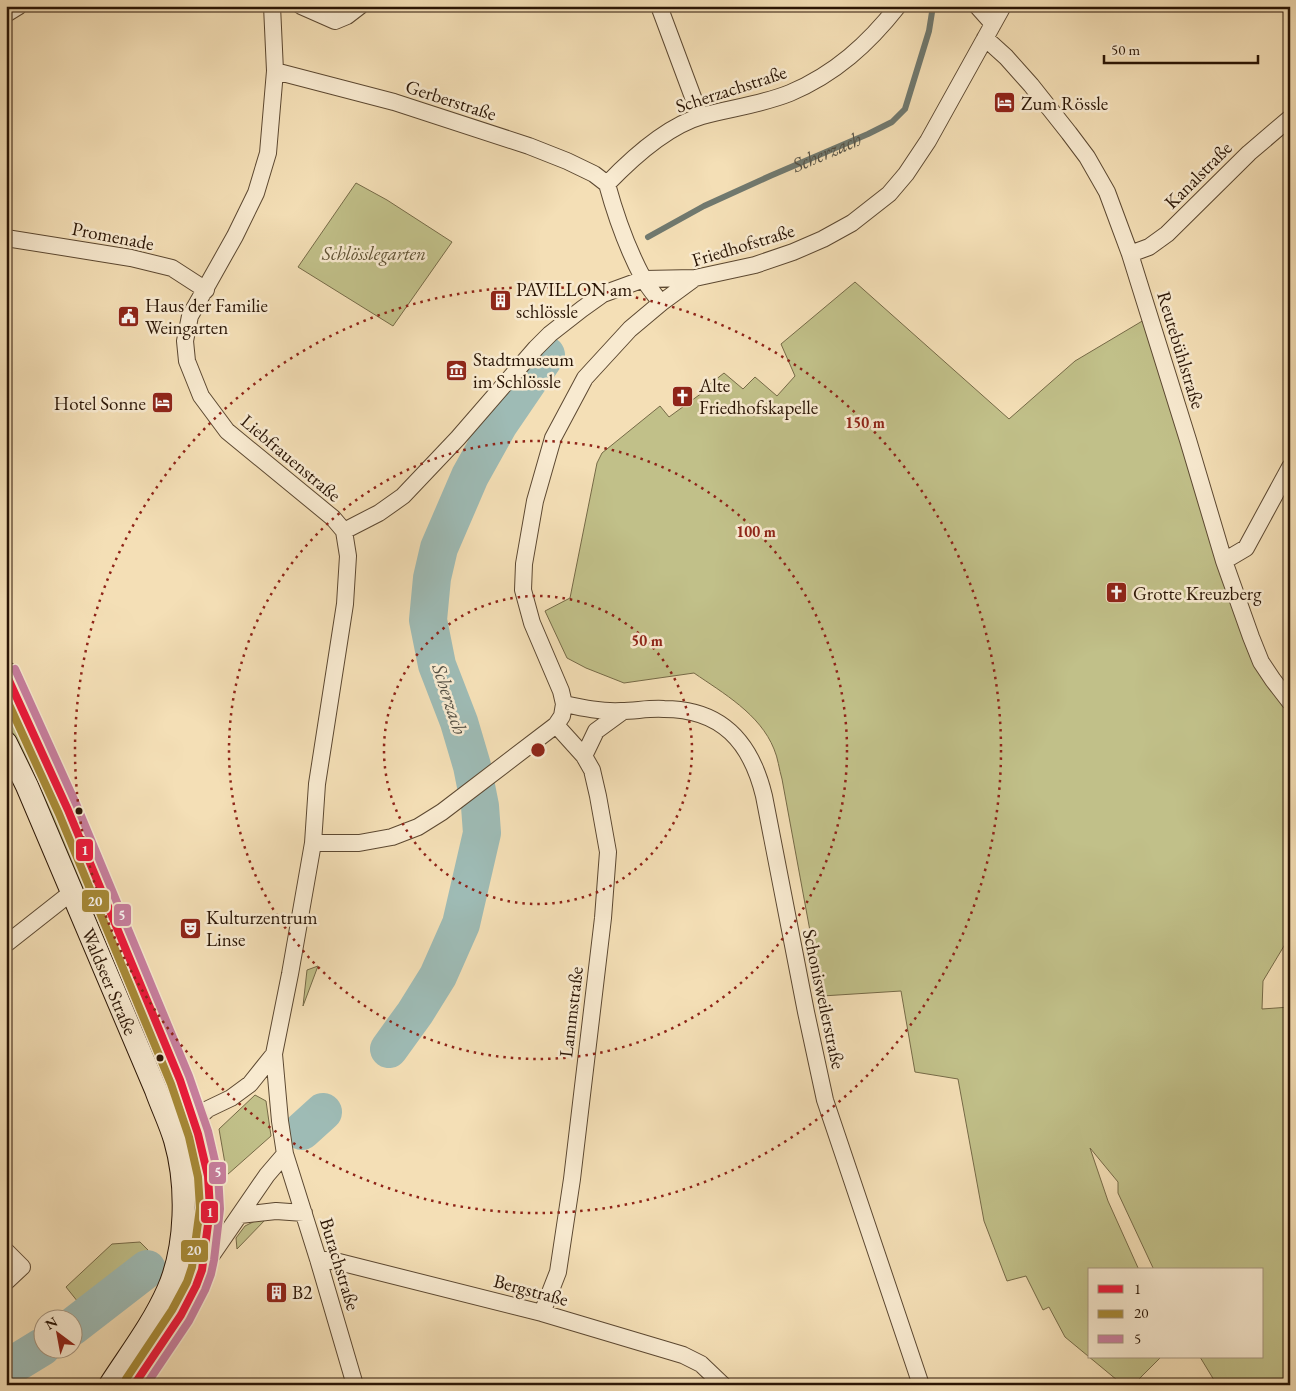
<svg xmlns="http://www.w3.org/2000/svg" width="1296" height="1391" font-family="'EB Garamond',serif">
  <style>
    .green { fill: #c1c089; stroke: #766a47 }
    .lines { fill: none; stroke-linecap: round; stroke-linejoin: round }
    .stream { stroke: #70796f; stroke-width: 6 }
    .river { stroke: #9ebbb5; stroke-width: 38 }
    .street-casing { stroke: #5c4831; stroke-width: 18 }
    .secondary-casing { stroke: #2a1505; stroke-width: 24 }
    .street { stroke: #f8ead0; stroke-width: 16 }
    .secondary { stroke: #f8ead0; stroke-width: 22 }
    .bus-1-casing { stroke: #f8ead0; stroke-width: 11 }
    .bus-2-casing { stroke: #f8ead0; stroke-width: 11 }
    .bus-3-casing { stroke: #f8ead0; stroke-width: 11 }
    .bus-1 { stroke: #ec193b; stroke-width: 8 }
    .bus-2 { stroke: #a78a37; stroke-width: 8 }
    .bus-3 { stroke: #c87f9f; stroke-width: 8 }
    .ring { fill: none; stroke: #8f2418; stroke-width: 2.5; stroke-dasharray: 2.5 5 }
    .bus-dot { fill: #2a1505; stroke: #f8ead0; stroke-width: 2 }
    .labels { text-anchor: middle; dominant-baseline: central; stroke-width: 5; stroke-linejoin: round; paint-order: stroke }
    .street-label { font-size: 19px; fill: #2a1505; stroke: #f8ead0 }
    .poi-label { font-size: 19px; fill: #2a1505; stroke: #f8ead0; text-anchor: start }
    .park-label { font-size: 19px; font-style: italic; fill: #5f5133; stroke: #f8ead0 }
    .water-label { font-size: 20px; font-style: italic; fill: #534f43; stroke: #f8ead0 }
    .centre { fill: #8f2418; stroke: #f8ead0; stroke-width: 2.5 }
    .ring-label { font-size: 15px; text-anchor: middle; font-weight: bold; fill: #8f2418; stroke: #f8ead0; stroke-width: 5; stroke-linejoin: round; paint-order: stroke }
    .line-badge { stroke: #f8ead0; stroke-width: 2 }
    .badge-label { font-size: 14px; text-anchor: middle; font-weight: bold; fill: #fff }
  </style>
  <rect width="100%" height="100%" fill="#f4dfb6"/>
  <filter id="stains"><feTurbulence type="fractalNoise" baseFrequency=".004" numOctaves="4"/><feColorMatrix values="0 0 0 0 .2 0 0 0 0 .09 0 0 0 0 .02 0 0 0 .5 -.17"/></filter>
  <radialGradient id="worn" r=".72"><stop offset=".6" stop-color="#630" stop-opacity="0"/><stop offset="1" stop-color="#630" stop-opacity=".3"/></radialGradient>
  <path class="green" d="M356 183 387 200 452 242 393 326 298 267Z
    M855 282 1009 419 1075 361 1144 320 1251 637 1290 702V936L1263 981 1262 1009 1290 1007V1385H1217L1200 1357H1262V1270H1154L1118 1193V1182L1090 1148 1108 1201 1139 1270H1090V1357H1161L1133 1385H1123L1065 1337 1049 1307 1043 1310 1026 1276 1007 1281 984 1221 958 1079 915 1072 901 991 822 996 782 779C779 769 778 758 774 749 760 714 723 693 694 673L624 683 586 668 567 658 545 611 570 598 597 463 602 453 660 406 669 417 706 390 705 388 724 373 743 389 755 377 777 396 795 376 781 344Z
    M6 696 45 779 166 1073 160 1075 36 781 6 719Z
    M318 966 303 1006 307 970Z
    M255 1095 266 1101 271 1136 227 1175 219 1129Z
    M259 1219H266L237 1249 236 1238 245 1226Z
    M140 1242 148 1250 82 1307 66 1287 112 1244Z"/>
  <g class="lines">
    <path class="stream" id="s1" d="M648 237 704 206 770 176 868 134 892 122 905 109 929 31 933 6"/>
    <path class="river" d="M389 1049 415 1013 438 976 461 924 482 833 480 806 472 766 459 722 437 665 428 620 432 578 439 548 470 476 499 424 546 355
      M302 1131 323 1112
      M72 1327 147 1269
      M6 1369 42 1347"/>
    <defs>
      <path id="street" d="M272 6 275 71 268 153 256 193 235 236 190 316 185 341 187 361 201 396 227 431 333 518 344 531 348 556 345 604 317 784 313 843 290 974 274 1054 280 1121 285 1154 318 1259 355 1385
        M301 6 335 21 347 16 360 6
        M659 6 700 116
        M977 6 993 24
        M6 14 19 6
        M985 38 1006 57 1031 85 1069 133 1087 157 1107 192 1130 254 1188 440 1224 561 1251 637 1261 662 1273 680 1290 702
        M275 71 394 102 529 146 567 161 594 174 607 184
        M6 238 131 258 172 268 206 290
        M1130 254 1149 247 1167 234 1249 153 1290 118
        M661 303C655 295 648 287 643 278 627 248 616 217 607 184 632 158 667 126 702 116 731 108 760 105 790 93 835 74 868 44 898 6
        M344 531 379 513 403 496 458 438 536 348 550 334 582 309 603 294 644 279 695 278
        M1224 561 1246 548 1290 467
        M564 704C583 708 602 712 621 711 635 711 649 708 664 709 722 709 751 742 764 796L806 1012 825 1100 921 1385
        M584 756 596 731 622 712
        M313 843H359L392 837 418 827 442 812 556 725 562 716 564 704 561 691 532 623 523 590 524 564 535 501 553 438 585 378 630 329 661 303 695 278 755 265 793 252 823 239 852 223 889 194 906 174 928 141 1003 6
        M6 944 72 892
        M174 1139 208 1109 231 1098 250 1084 274 1054
        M240 1215 276 1211 304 1213
        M6 1251 22 1267 6 1282
        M318 1259 339 1262 542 1313 683 1355 701 1364 723 1385
        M205 1265 267 1175 285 1154
        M542 1313 558 1272 572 1179 603 918 608 852 598 796 592 770 584 756 556 725"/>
      <g id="secondary">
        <path d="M6 673 68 810 180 1080C192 1115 207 1152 210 1190 212 1206 209 1224 207 1240 205 1249 205 1261 202 1270 188 1312 159 1349 134 1385"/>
        <path id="s2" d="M6 743 27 786 156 1090C162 1107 170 1123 175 1140 188 1185 187 1247 168 1290 153 1324 130 1354 110 1385"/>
      </g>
    </defs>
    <use href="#street" class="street-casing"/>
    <use href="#secondary" class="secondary-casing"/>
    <use href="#street" class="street"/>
    <use href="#secondary" class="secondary"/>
    <defs>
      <path id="bus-1" d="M6 674 68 810 180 1080 198 1134 208 1176 210 1209 202 1270 196 1286 181 1315 134 1385"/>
      <path id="bus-2" d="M6 698 59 814 171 1084 189 1137 198 1177 200 1208 192 1267 187 1282 172 1310 126 1379"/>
      <path id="bus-3" d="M15 669 77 806 189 1076 208 1131 218 1174 220 1209 214 1260 211 1274 205 1290 189 1321 146 1385"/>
    </defs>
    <use href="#bus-1" class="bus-1-casing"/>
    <use href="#bus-2" class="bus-2-casing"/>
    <use href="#bus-3" class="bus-3-casing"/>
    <use href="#bus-1" class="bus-1"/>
    <use href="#bus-2" class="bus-2"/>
    <use href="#bus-3" class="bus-3"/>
  </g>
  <g class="ring">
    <circle cx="538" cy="750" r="154"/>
    <circle cx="538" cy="750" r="309"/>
    <circle cx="538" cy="750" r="463"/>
  </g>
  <defs>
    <symbol id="hotel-square" viewBox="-11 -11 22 22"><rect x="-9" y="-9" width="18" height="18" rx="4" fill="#8f2418" stroke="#f8ead0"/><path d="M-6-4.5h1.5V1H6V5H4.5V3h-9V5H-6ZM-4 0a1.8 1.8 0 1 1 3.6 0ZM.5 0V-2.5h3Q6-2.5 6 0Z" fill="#fff"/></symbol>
    <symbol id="building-square" viewBox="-11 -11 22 22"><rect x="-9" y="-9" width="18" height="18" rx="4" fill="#8f2418" stroke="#f8ead0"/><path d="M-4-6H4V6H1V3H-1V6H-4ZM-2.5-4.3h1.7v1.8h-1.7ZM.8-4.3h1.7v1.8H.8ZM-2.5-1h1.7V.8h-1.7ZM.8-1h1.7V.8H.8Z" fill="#fff"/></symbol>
    <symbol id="civic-square" viewBox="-11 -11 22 22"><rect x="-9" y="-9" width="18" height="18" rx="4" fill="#8f2418" stroke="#f8ead0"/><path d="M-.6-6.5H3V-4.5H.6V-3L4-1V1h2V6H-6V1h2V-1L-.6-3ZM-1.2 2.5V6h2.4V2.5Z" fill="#fff"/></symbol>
    <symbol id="museum-square" viewBox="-11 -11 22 22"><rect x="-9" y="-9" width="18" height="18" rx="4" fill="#8f2418" stroke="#f8ead0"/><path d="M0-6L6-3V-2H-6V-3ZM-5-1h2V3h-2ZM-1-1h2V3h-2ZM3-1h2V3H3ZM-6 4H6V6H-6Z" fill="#fff"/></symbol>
    <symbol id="church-square" viewBox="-11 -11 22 22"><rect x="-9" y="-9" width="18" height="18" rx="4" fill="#8f2418" stroke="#f8ead0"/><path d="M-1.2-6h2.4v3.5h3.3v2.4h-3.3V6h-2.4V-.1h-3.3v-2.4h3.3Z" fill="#fff"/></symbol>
    <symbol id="theatre-square" viewBox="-11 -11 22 22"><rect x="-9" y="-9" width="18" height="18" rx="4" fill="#8f2418" stroke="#f8ead0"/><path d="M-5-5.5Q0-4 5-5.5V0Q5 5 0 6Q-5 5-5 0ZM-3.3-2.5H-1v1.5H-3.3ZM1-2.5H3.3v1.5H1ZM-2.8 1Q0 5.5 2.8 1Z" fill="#fff"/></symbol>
  </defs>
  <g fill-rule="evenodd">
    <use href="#hotel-square" x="992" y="90" width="25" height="25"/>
    <use href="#building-square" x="488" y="288" width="25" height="25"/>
    <use href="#civic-square" x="116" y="304" width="25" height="25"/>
    <use href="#museum-square" x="444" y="358" width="25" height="25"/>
    <use href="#church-square" x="670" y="384" width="25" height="25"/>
    <use href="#hotel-square" x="150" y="390" width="25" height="25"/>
    <use href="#church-square" x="1104" y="580" width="25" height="25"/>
    <use href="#theatre-square" x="178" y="916" width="25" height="25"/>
    <use href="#building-square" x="264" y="1280" width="25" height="25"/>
  </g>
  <g class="bus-dot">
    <circle cx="79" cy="811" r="4.5"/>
    <circle cx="160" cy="1058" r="4.5"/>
  </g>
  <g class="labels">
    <g class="street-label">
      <text transform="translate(731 89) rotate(-18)">Scherzachstraße</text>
      <text transform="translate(451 100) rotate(18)">Gerberstraße</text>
      <text transform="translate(1198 175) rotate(-45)">Kanalstraße</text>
      <text transform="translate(113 236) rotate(11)">Promenade</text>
      <text transform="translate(743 245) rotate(-17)">Friedhofstraße</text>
      <text transform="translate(1181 350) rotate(73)">Reutebühlstraße</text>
      <text transform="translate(291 458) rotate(40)">Liebfrauenstraße</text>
      <text stroke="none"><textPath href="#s2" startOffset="260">Waldseer Straße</textPath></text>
      <text transform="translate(824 999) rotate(78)">Schonisweilerstraße</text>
      <text transform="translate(571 1012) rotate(-83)">Lammstraße</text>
      <text transform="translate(340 1264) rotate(73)">Burachstraße</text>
      <text transform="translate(531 1290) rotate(15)">Bergstraße</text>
    </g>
    <g class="poi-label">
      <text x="1021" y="103">Zum Rössle</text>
      <text x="516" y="289">PAVILLON am<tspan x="516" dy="22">schlössle</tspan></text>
      <text x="145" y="305">Haus der Familie<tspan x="145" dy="22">Weingarten</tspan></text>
      <text x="473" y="359">Stadtmuseum<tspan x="473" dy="22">im Schlössle</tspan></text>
      <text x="699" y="385">Alte<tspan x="699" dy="22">Friedhofskapelle</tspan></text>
      <text x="146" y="403" text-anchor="end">Hotel Sonne</text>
      <text x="1133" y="593">Grotte Kreuzberg</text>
      <text x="206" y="917">Kulturzentrum<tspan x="206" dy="22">Linse</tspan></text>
      <text x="292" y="1292">B2</text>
    </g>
    <g class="park-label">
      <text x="374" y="253">Schlösslegarten</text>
    </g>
    <g class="water-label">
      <text stroke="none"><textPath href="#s1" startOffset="198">Scherzach</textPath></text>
      <text transform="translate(450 699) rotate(72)">Scherzach</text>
    </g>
  </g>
  <circle cx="538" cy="750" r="8" class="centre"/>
  <g class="ring-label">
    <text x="865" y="428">150 m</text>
    <text x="756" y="537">100 m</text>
    <text x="647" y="646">50 m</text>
  </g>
  <g class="line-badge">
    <rect x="75" y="838" width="19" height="24" rx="5" fill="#ec193b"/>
    <rect x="81" y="889" width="29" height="24" rx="5" fill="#a78a37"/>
    <rect x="113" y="903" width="19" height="24" rx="5" fill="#c87f9f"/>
    <rect x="208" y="1161" width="19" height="24" rx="5" fill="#c87f9f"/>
    <rect x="200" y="1200" width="19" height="24" rx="5" fill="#ec193b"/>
    <rect x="180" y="1239" width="29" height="24" rx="5" fill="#a78a37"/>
  </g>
  <g class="badge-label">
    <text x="85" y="855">1</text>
    <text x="95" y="906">20</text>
    <text x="122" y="920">5</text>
    <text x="218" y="1177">5</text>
    <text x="210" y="1217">1</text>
    <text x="194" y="1255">20</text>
  </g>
  <rect width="1296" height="1391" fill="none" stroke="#f4dfb6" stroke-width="25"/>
  <rect x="8" y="8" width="1281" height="1376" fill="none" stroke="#2a1505" stroke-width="2.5"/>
  <rect x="12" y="12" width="1271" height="1366" fill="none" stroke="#2a1505"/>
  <rect x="1088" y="1268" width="175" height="90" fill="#f8ead0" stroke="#a6957f"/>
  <rect x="1098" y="1285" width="25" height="8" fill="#ec193b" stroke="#a6957f"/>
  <text x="1134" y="1294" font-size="15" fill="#2a1505">1</text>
  <rect x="1098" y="1310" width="25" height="8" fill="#a78a37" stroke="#a6957f"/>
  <text x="1134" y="1318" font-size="15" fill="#2a1505">20</text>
  <rect x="1098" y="1335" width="25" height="8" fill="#c87f9f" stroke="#a6957f"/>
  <text x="1134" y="1344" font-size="15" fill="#2a1505">5</text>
  <g transform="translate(58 1334) rotate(328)"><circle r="24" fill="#f8ead0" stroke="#a6957f"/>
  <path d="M0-4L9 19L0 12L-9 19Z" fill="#8f2418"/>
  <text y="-8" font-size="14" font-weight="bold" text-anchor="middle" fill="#2a1505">N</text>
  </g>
  <path d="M1104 55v8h154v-8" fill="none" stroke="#2a1505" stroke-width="2.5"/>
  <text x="1111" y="55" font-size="15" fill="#2a1505" stroke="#f8ead0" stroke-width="4" paint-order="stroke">50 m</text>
  <rect width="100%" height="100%" filter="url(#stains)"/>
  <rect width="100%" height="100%" fill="url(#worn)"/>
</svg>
